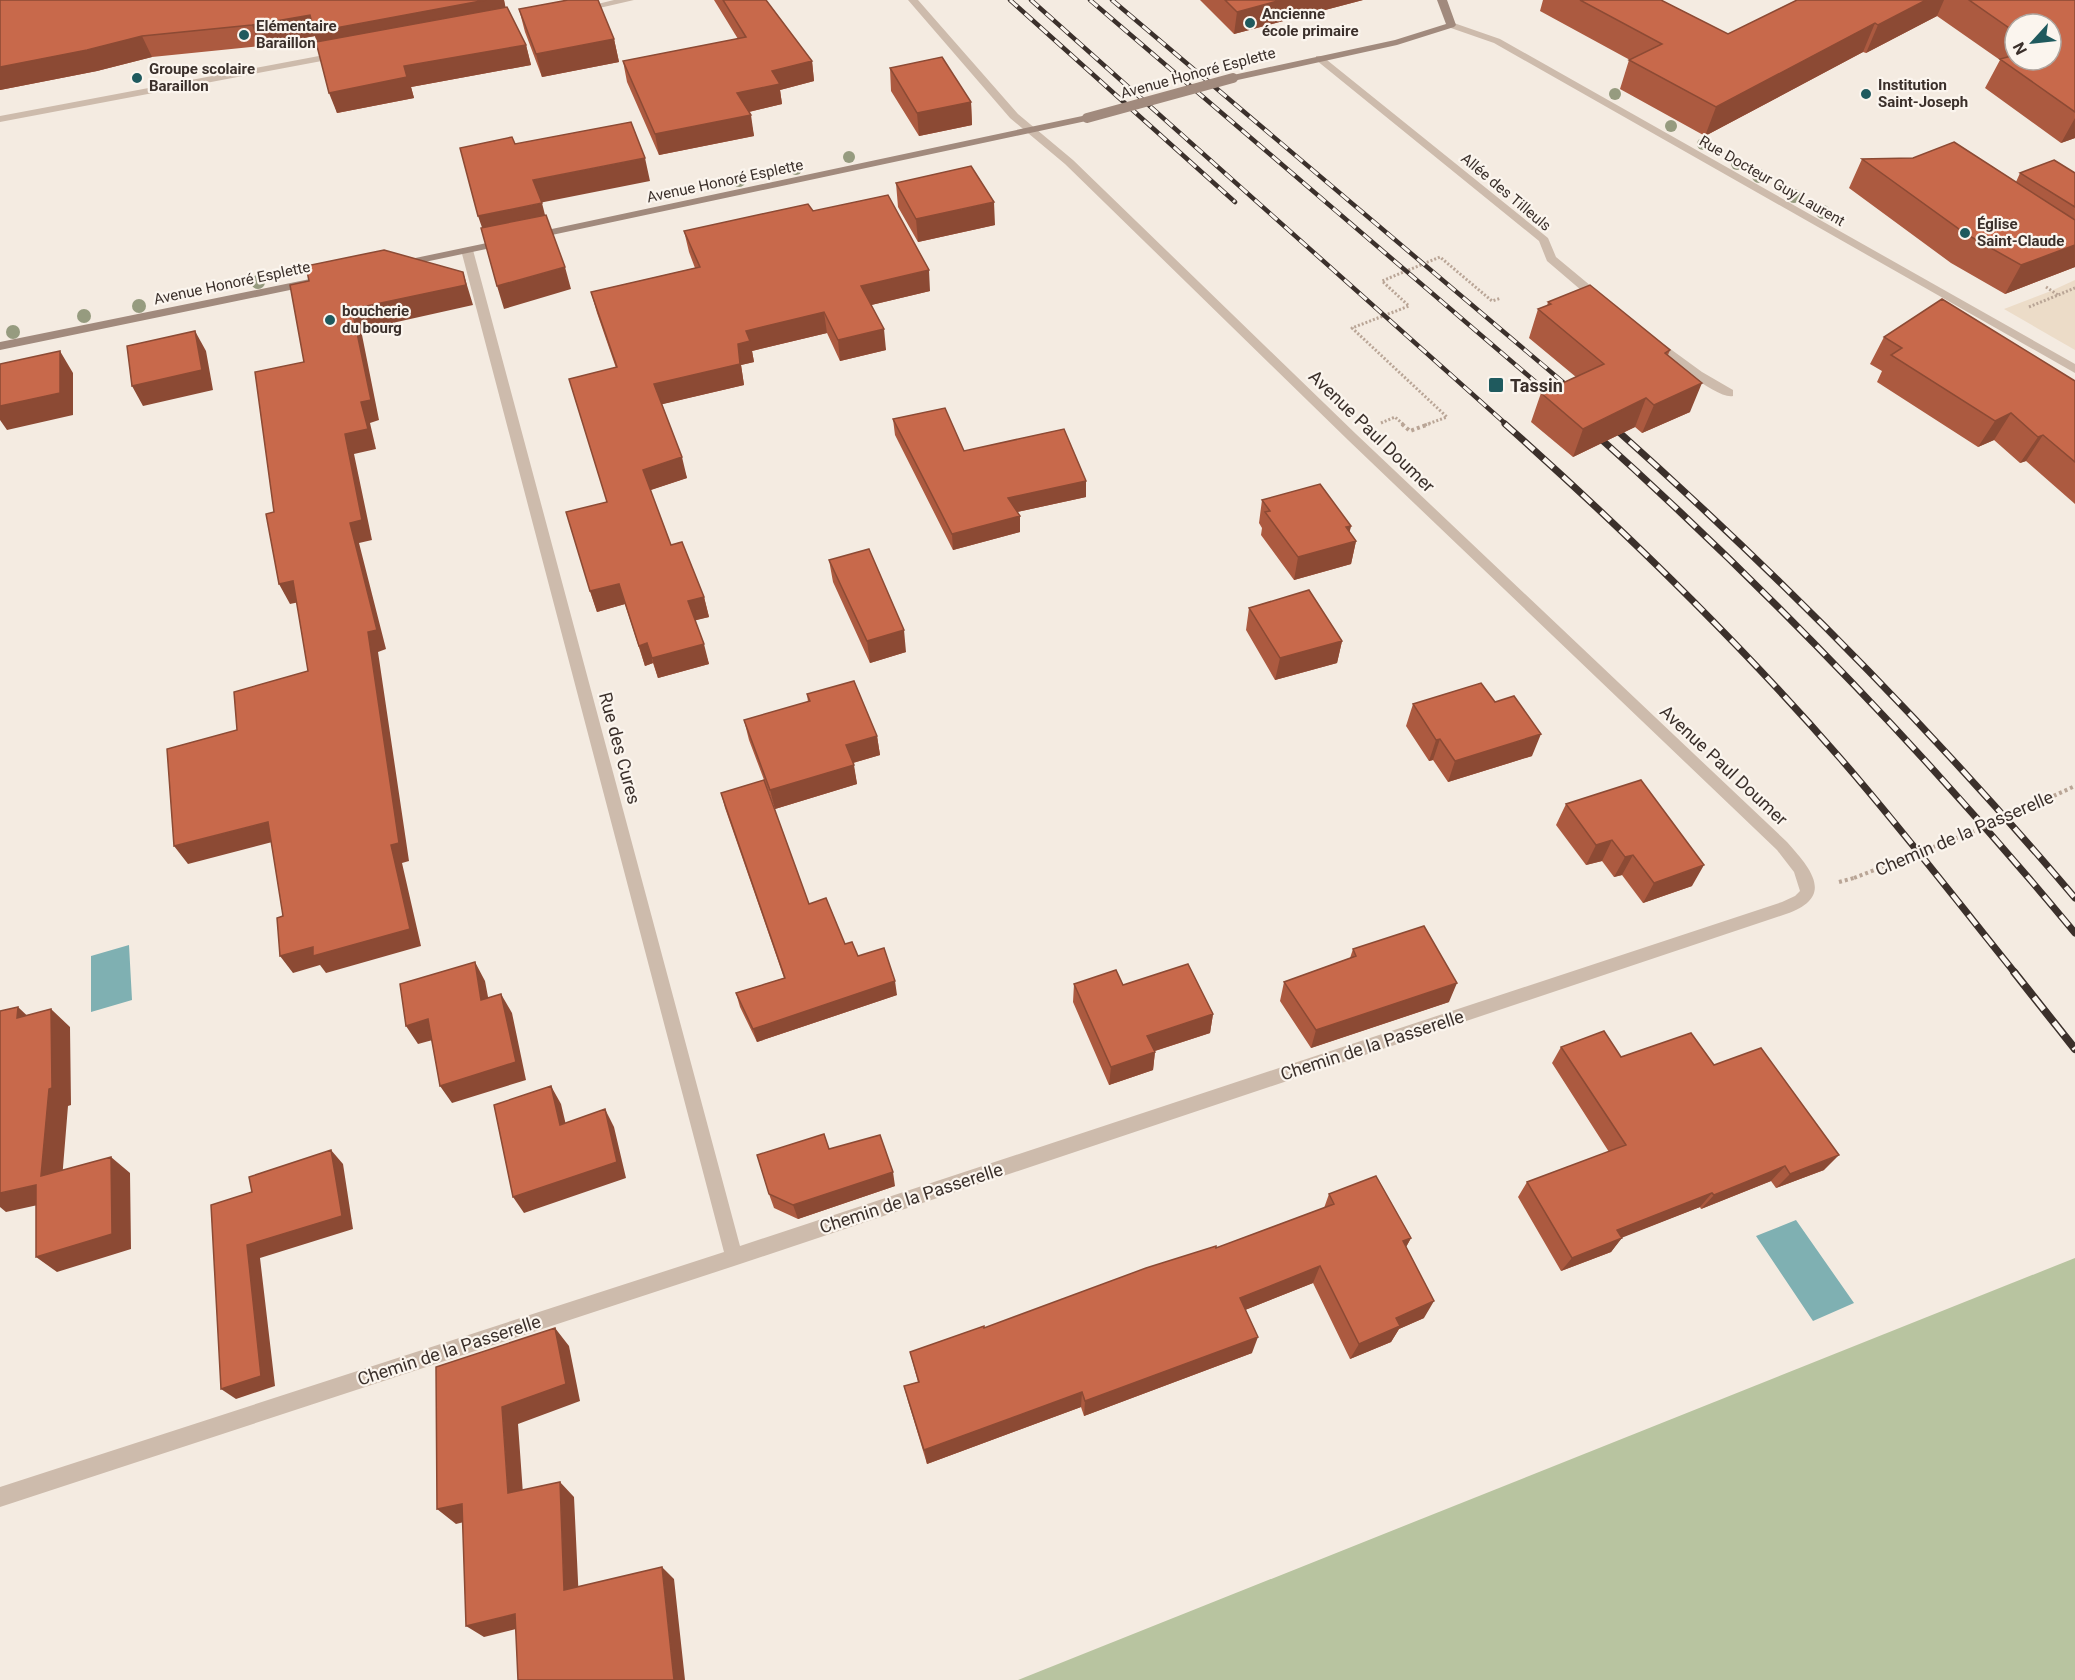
<svg xmlns="http://www.w3.org/2000/svg" width="2075" height="1680" font-family="Roboto,sans-serif">
  <style>
    .green { fill: #b8c4a0 }
    .plaza { fill: #ecdcc8 }
    .water { fill: #7fb0b2 }
    .lines { fill: none; stroke-linecap: round; stroke-linejoin: round }
    .path-far1 { stroke: #b9a596; stroke-width: 3; stroke-dasharray: 2 2; stroke-linecap: butt }
    .path { stroke: #b9a596; stroke-width: 4; stroke-dasharray: 3 3; stroke-linecap: butt }
    .lane { fill: #cdbbac; fill-rule: evenodd }
    .street { fill: #cdbbac; fill-rule: evenodd }
    .secondary { fill: #a18a7d; fill-rule: evenodd }
    .rail-far2-casing { stroke: #3b302b; stroke-width: 4.5 }
    .rail-far1-casing { stroke: #3b302b; stroke-width: 7 }
    .rail-casing { stroke: #3b302b; stroke-width: 8 }
    .rail-far2 { stroke: #fbf5ee; stroke-width: 3; stroke-dasharray: 10; stroke-linecap: butt }
    .rail-far1 { stroke: #fbf5ee; stroke-width: 4.5; stroke-dasharray: 13; stroke-linecap: butt }
    .rail { stroke: #fbf5ee; stroke-width: 5; stroke-dasharray: 16; stroke-linecap: butt }
    .path-bridge { stroke: #b9a596; stroke-width: 4; stroke-dasharray: 3 3; stroke-linecap: butt }
    .secondary-bridge { stroke: #a18a7d; stroke-width: 10 }
    .tree { fill: #969b7f }
    .wall { fill: #ac5a40; fill-rule: evenodd }
    .shaded-wall { fill: #8c4a34 }
    .building { fill: #c8694b; stroke: #8c4a34; stroke-width: 1.5 }
    .poi-dot { fill: #1f5a5e; stroke: #fbf5ee; stroke-width: 2 }
    .labels { text-anchor: middle; dominant-baseline: central; stroke-width: 4.5; stroke-linejoin: round; paint-order: stroke }
    .far-poi-label { font-size: 15px; font-weight: bold; fill: #3b302b; stroke: #fbf5ee; text-anchor: start }
    .far-street-label { font-size: 15px; fill: #3b302b; stroke: #fbf5ee }
    .poi-label { font-size: 18px; font-weight: bold; fill: #3b302b; stroke: #fbf5ee; text-anchor: start }
    .street-label { font-size: 18px; fill: #3b302b; stroke: #fbf5ee }
  </style>
  <rect width="100%" height="100%" fill="#f4ebe1"/>
  <path class="green" d="M2075 1258V1680H1018Z"/>
  <path class="plaza" d="M2075 280V350L2004 309 2051 291Z"/>
  <path class="water" d="M129 945 132 1000 91 1012V956Z
    M1796 1220 1854 1303 1813 1321 1756 1236Z"/>
  <g class="lines">
    <path class="path-far1" d="M2046 287 2058 295
      M2029 307 2075 288
      M1381 423 1395 417 1404 425
      M1425 425 1447 417 1352 328 1409 306 1382 281 1440 257 1492 301 1501 298"/>
    <path class="path" d="M1402 424 1410 431 1429 424
      M1839 882 1854 878"/>
    <path class="lane" d="M1316 56H1322L1548 238 1556 257 1603 296V302H1595L1547 261 1539 241 1316 60Z
      M1654 337 1702 372 1733 390V396C1717 400 1665 355 1650 344L1648 341Z"/>
    <path class="street" d="M614 0H634L582 12 577 9Z
      M908 0H918L1018 114 1073 160 1356 434 1787 842C1812 870 1835 897 1786 914L734 1266 0 1507V1487L724 1252 461 250 463 248H471L473 250 740 1246 1782 902 1795 896 1800 891 1794 872 1777 850 1348 440 1065 164 1010 118Z
      M1451 22 1500 39 2075 364V373L1494 43 1448 27 1446 25Z
      M340 52 345 55 343 57 0 122V116Z"/>
    <path class="secondary" d="M1437 0H1447L1456 25 1454 27 1397 45 1233 81 1228 78 1233 75 1395 40 1446 24Z
      M1087 115 1092 118 1091 120 533 239 527 236 533 233Z
      M506 239 510 240V244L401 267 395 264 401 261Z
      M310 279 316 283 314 285 0 350V342Z"/>
    <defs>
      <path id="rail-far2" d="M1010 0 1235 202
        M1031 0 1507 425
        M1090 0 1559 402
        M1112 0 1577 394
        M1608 422 1612 425"/>
      <path id="rail-far1" d="M1505 424C1623 529 1736 639 1840 758 1901 828 1957 901 2015 973
        M1610 424C1776 572 1931 728 2075 898
        M1591 430C1765 586 1926 753 2075 933"/>
      <path id="rail" d="M2014 972 2075 1049"/>
    </defs>
    <use href="#rail-far2" class="rail-far2-casing"/>
    <use href="#rail-far1" class="rail-far1-casing"/>
    <use href="#rail" class="rail-casing"/>
    <use href="#rail-far2" class="rail-far2"/>
    <use href="#rail-far1" class="rail-far1"/>
    <use href="#rail" class="rail"/>
    <path class="path-bridge" d="M1854 878 1995 823 2075 786"/>
    <path class="secondary-bridge" d="M1087 118 1233 78"/>
  </g>
  <g class="tree">
    <circle cx="1615" cy="94" r="6"/>
    <circle cx="1671" cy="126" r="6"/>
    <circle cx="1703" cy="144" r="6"/>
    <circle cx="849" cy="157" r="6"/>
    <circle cx="1737" cy="164" r="6"/>
    <circle cx="796" cy="169" r="6"/>
    <circle cx="1759" cy="176" r="7"/>
    <circle cx="739" cy="180" r="7"/>
    <circle cx="1794" cy="196" r="7"/>
    <circle cx="1823" cy="212" r="7"/>
    <circle cx="258" cy="282" r="7"/>
    <circle cx="139" cy="306" r="7"/>
    <circle cx="84" cy="316" r="7"/>
    <circle cx="13" cy="332" r="7"/>
  </g>
  <path class="wall" d="M0 0H504L505 7 526 45 531 65 411 87 414 98 337 113 315 36 260 46 152 57 97 71 0 90Z
    M714 0H766L812 61 814 81 780 90 782 104 749 112 754 136 659 155 627 82 623 61 738 39Z
    M1200 0H1363L1234 34Z
    M1543 0H1661L1728 34 1797 0H2075V138L2061 143 1985 88 2000 60 1937 16 1866 53 1863 52 1705 136 1620 89 1629 60H1630L1540 11ZM2015 24 2051 60H2015Z
    M519 9 614 39 619 62 542 77 525 32Z
    M890 68 971 102 972 125 919 136 891 91Z
    M1862 159 2016 182 2020 173H2075V267L2005 294 1951 263 1849 188Z
    M896 183 995 225 918 242 898 207Z
    M813 211 930 291 871 305 886 350 840 361 827 333 752 351 754 362 741 365 744 385 662 404 687 478 650 490 671 545 704 597 709 617 695 620 709 664 658 678 653 663 645 666 625 604 597 612 590 591 607 502 616 368 597 313 591 292 695 268 689 252 684 231Z
    M1548 302 1670 350 1668 355 1690 412 1642 433 1635 427 1573 457 1531 422 1541 393 1576 377 1529 338 1538 309 1547 306Z
    M1884 337 2075 381V504L2026 461 2020 463 1994 440 1978 447 1877 382 1882 371 1870 364Z
    M893 419 964 451 1086 481V497L1017 512 1020 532 953 550 895 435Z
    M1262 500 1351 526 1349 532 1356 541 1351 564 1294 580 1261 535 1262 528 1259 523Z
    M829 560 906 652 870 663 833 582Z
    M1249 608 1342 641 1337 663 1275 680 1246 630Z
    M807 694 877 736 880 755 853 763 857 784 775 809 749 740 744 720 808 702Z
    M1413 704 1532 756 1448 782 1433 760 1429 761 1406 726Z
    M721 793 809 904 845 944 897 995 757 1042 740 1007 736 993 784 978 725 808Z
    M1566 804 1692 886 1643 903 1622 875 1614 877 1602 861 1586 865 1556 825Z
    M1353 949 1449 1002 1311 1048 1280 1001 1284 982 1350 958Z
    M1074 984 1123 985 1213 1014 1210 1033 1155 1051 1153 1070 1109 1085 1073 1002Z
    M1561 1047 1621 1057 1714 1065 1824 1170 1776 1188 1771 1181 1701 1209 1700 1207 1622 1237 1611 1252 1561 1271 1518 1197 1527 1182 1609 1152 1552 1063Z
    M829 1149 895 1186 798 1219 774 1208 769 1194Z
    M1329 1194 1411 1238 1406 1247 1424 1318 1399 1329 1391 1342 1350 1359 1313 1283 1245 1310 1252 1353 1084 1416 1081 1407 927 1464 908 1401 904 1386 918 1382 910 1352 984 1328 1216 1248 1324 1208Z"/>
  <path class="shaded-wall" d="M486 0H504L508 18 322 53 315 36 260 46 252 25 310 15Z
    M1281 0H1363L1234 34 1237 12Z
    M1926 0H1944L1937 16 1866 53 1878 25Z
    M1875 23 1863 52 1705 136 1716 107Z
    M142 36 152 57 97 71 0 90V67Z
    M614 39 619 62 542 77 536 54Z
    M526 45 531 65 411 87 414 98 337 113 329 93 404 66Z
    M812 61 814 81 780 90 782 104 740 114 737 93 772 71Z
    M971 102 972 125 919 136 917 113Z
    M751 115 754 136 659 155 655 134Z
    M2075 118V138L2061 143Z
    M645 158 650 181 539 203 533 180Z
    M994 202 995 225 918 242 916 219Z
    M542 203 548 227 486 239 478 216Z
    M2075 245V267L2005 294 2021 265Z
    M565 267 571 289 504 309 497 286Z
    M929 270 930 291 863 307 861 286Z
    M463 272 473 305 361 330 379 420 370 423 376 449 354 454 372 540 359 543 386 649 378 652 409 861 402 863 421 946 326 973 320 965 293 973 280 956 391 845 350 523 345 434 361 402 352 309Z
    M824 312 827 333 752 351 754 362 741 365 744 385 659 405 654 384 738 344 746 331Z
    M884 329 886 350 840 361 838 340Z
    M195 331 206 351 213 390 143 406 132 386Z
    M60 351 73 373V415L7 430 0 420V406Z
    M1702 383 1690 412 1642 433 1654 405Z
    M1646 398 1635 427 1573 457 1583 429Z
    M2011 413 1994 440 1978 447 1995 421Z
    M2043 435 2026 461 2020 463 2038 437Z
    M682 457 687 478 648 491 643 470Z
    M1086 481V497L1008 514V498Z
    M1020 516V532L953 550 952 534Z
    M1351 526 1347 544 1356 541 1351 564 1294 580 1298 557 1346 527Z
    M293 581 304 601 290 604 279 584Z
    M619 584 625 604 597 612 590 591Z
    M704 597 709 617 693 621 688 601Z
    M904 630 906 652 870 663 867 641Z
    M1342 641 1337 663 1275 680 1280 658Z
    M647 643 653 663 645 666 639 646Z
    M704 644 709 664 658 678 652 658Z
    M1541 734 1532 756 1448 782 1455 761Z
    M877 736 880 755 849 764 846 745Z
    M1440 739 1433 760 1429 761 1436 740Z
    M854 765 857 784 775 809 770 790Z
    M268 822 280 840 188 864 174 846Z
    M1612 840 1602 861 1586 865 1596 845Z
    M1633 855 1622 875 1614 877 1625 857Z
    M1704 865 1692 886 1643 903 1654 883Z
    M475 962 485 981 492 1018 481 1000Z
    M895 981 897 995 757 1042 753 1029Z
    M1457 983 1449 1002 1311 1048 1316 1030Z
    M501 994 512 1013 526 1080 452 1103 440 1086Z
    M18 1007 37 1025 17 1018Z
    M51 1009 70 1027 71 1105 68 1106 61 1192 41 1176Z
    M1213 1014 1210 1033 1145 1054 1147 1036Z
    M428 1019 440 1038 418 1044 406 1026Z
    M1155 1052 1153 1070 1109 1085 1111 1067Z
    M551 1086 561 1104 570 1142 560 1125Z
    M605 1109 614 1127 626 1178 524 1213 513 1197Z
    M331 1150 343 1164 353 1229 260 1258 275 1386 236 1399 221 1389 247 1245Z
    M1839 1155 1824 1170 1776 1188 1790 1174Z
    M111 1157 130 1173 131 1249 57 1272 36 1257Z
    M1785 1166 1771 1181 1701 1209 1714 1195Z
    M893 1172 895 1186 798 1219 793 1205Z
    M36 1185 56 1201 6 1212 0 1207V1193Z
    M1712 1193 1700 1207 1606 1244 1617 1230Z
    M1411 1238 1401 1256 1403 1241Z
    M1622 1238 1611 1252 1561 1271 1572 1258Z
    M1320 1266 1313 1283 1235 1314 1240 1298Z
    M1434 1301 1424 1318 1399 1329 1391 1342 1350 1359 1359 1344 1396 1318Z
    M555 1328 569 1346 580 1401 518 1424 524 1508 508 1493 502 1407Z
    M1258 1337 1252 1353 1084 1416 1085 1401Z
    M1082 1392 1081 1407 927 1464 924 1450Z
    M560 1482 574 1497 579 1602 564 1590Z
    M462 1504 480 1518 456 1524 437 1509Z
    M662 1567 674 1579 685 1680H674Z
    M515 1614 532 1625 484 1637 466 1626Z"/>
  <path class="building" d="M0 0H486L314 32 310 15 252 25 142 36 87 50 0 67Z
    M568 0H598L614 39 536 54 519 9Z
    M723 0H766L812 61 772 71 780 84 737 93 751 115 655 134 623 61 746 37Z
    M1225 0H1281L1237 12Z
    M1580 0H1661L1728 34 1797 0H1926L1878 25 1875 23 1716 107 1629 60 1662 44Z
    M1969 0H2075V112L2000 59 2015 55V60H2051V24H2015V32Z
    M507 7 526 45 404 66 407 77 329 93 316 42Z
    M942 57 971 102 917 113 890 68Z
    M631 122 645 158 533 180 542 203 478 216 460 148 512 137 515 144Z
    M1954 142 2075 220V245L2021 265 1966 234 1862 159 1913 158Z
    M2054 160 2075 173V207L2020 173Z
    M971 166 994 202 916 219 896 183Z
    M888 195 929 270 861 286 884 329 838 340 824 312 746 331 750 341 738 344 740 364 654 384 682 457 643 470 671 545 682 542 704 597 688 601 704 644 652 658 647 643 639 646 619 584 590 591 566 512 607 502 569 379 617 367 591 292 700 267 684 231 808 204 813 211Z
    M546 215 565 267 497 286 481 228Z
    M384 250 463 272 466 285 352 309 371 400 361 402 368 429 345 434 362 520 350 523 377 630 368 632 399 843 391 845 410 929 313 956V947L280 956 277 918 283 916 268 822 174 846 167 749 237 730 234 692 308 671 293 581 279 584 266 514 274 512 255 372 304 362 290 285 309 281 306 266Z
    M1590 285 1670 350 1665 353 1702 383 1654 405 1646 398 1583 429 1541 393 1604 364 1538 309 1551 304 1548 302Z
    M1942 299 2075 381V462L2043 435 2038 437 2011 413 1995 421 1891 355 1902 348 1884 337Z
    M195 331 202 370 132 386 127 346Z
    M60 351V393L0 406V364Z
    M945 408 964 451 1064 429 1086 481 1008 498 1020 516 952 534 893 419Z
    M1320 484 1351 526 1346 527 1356 541 1298 557 1265 512 1270 511 1262 500Z
    M869 549 904 630 867 641 829 560Z
    M1309 590 1342 641 1280 658 1249 608Z
    M854 681 877 736 846 745 854 765 770 790 744 720 810 701 807 694Z
    M1481 683 1495 702 1514 696 1541 734 1455 761 1440 739 1436 740 1413 704Z
    M764 780 809 904 826 898 845 944 852 942 858 956 884 948 895 981 753 1029 736 993 785 978 721 793Z
    M1641 780 1704 865 1654 883 1633 855 1625 857 1612 840 1596 845 1566 804Z
    M1424 926 1457 983 1316 1030 1284 982 1356 956 1353 949Z
    M475 962 481 1000 501 994 516 1062 440 1086 428 1019 406 1026 400 984Z
    M1188 964 1213 1014 1147 1036 1155 1052 1111 1067 1074 984 1116 970 1123 985Z
    M18 1007 17 1018 51 1009 52 1088 49 1089 41 1176 111 1157 112 1234 36 1257V1185L0 1193V1011Z
    M1604 1031 1621 1057 1691 1033 1714 1065 1761 1048 1839 1155 1790 1174 1785 1166 1714 1195 1712 1193 1617 1230 1622 1238 1572 1258 1527 1182 1626 1145 1561 1047Z
    M551 1086 560 1125 605 1109 617 1162 513 1197 494 1105Z
    M824 1134 829 1149 880 1135 893 1172 793 1205 769 1194 757 1155Z
    M331 1150 342 1216 247 1245 261 1376 221 1389 211 1205 252 1192 249 1177Z
    M1376 1176 1411 1238 1403 1241 1434 1301 1396 1318 1400 1326 1359 1344 1320 1266 1240 1298 1258 1337 1085 1401 1082 1392 924 1450 904 1386 919 1382 910 1352 984 1326V1328L1146 1268 1216 1246V1248L1334 1204 1329 1194Z
    M555 1328 566 1384 502 1407 508 1493 560 1482 564 1590 662 1567 674 1680H518L515 1614 466 1626 462 1504 437 1509 436 1367Z"/>
  <g class="poi-dot">
    <circle cx="1250" cy="23" r="6"/>
    <circle cx="244" cy="35" r="6"/>
    <circle cx="137" cy="78" r="6"/>
    <circle cx="1866" cy="94" r="6"/>
    <circle cx="1965" cy="233" r="6"/>
    <circle cx="330" cy="320" r="6"/>
    <rect x="1488" y="377" width="16" height="16" rx="3"/>
  </g>
  <g class="labels">
    <g class="far-poi-label">
      <text x="1262" y="14">Ancienne<tspan x="1262" dy="17">école primaire</tspan></text>
      <text x="256" y="26">Elémentaire<tspan x="256" dy="17">Baraillon</tspan></text>
      <text x="149" y="69">Groupe scolaire<tspan x="149" dy="17">Baraillon</tspan></text>
      <text x="1878" y="85">Institution<tspan x="1878" dy="17">Saint-Joseph</tspan></text>
      <text x="1977" y="224">Église<tspan x="1977" dy="17">Saint-Claude</tspan></text>
      <text x="342" y="311">boucherie<tspan x="342" dy="17">du bourg</tspan></text>
    </g>
    <g class="far-street-label">
      <text transform="translate(1198 73) rotate(-15)">Avenue Honoré Esplette</text>
      <text transform="translate(725 181) rotate(-12)">Avenue Honoré Esplette</text>
      <text transform="translate(1772 181) rotate(30)">Rue Docteur Guy Laurent</text>
      <text transform="translate(1506 192) rotate(40)">Allée des Tilleuls</text>
      <text transform="translate(232 283) rotate(-12)">Avenue Honoré Esplette</text>
    </g>
    <g class="poi-label">
      <text x="1510" y="385">Tassin</text>
    </g>
    <g class="street-label">
      <text transform="translate(1372 431) rotate(44)">Avenue Paul Doumer</text>
      <text transform="translate(620 748) rotate(75)">Rue des Cures</text>
      <text transform="translate(1724 765) rotate(43)">Avenue Paul Doumer</text>
      <text transform="translate(1964 833) rotate(-23)">Chemin de la Passerelle</text>
      <text transform="translate(1372 1045) rotate(-18)">Chemin de la Passerelle</text>
      <text transform="translate(911 1198) rotate(-18)">Chemin de la Passerelle</text>
      <text transform="translate(449 1350) rotate(-18)">Chemin de la Passerelle</text>
    </g>
  </g>
  <g transform="translate(2033 42) rotate(243)"><circle r="28" fill="#fbf5ee" stroke="#aea6a0" stroke-width="1.5"/>
  <path d="M0-4.5L10 22L0 15L-10 22Z" fill="#1f5a5e"/>
  <text y="-9" font-size="16" font-weight="bold" text-anchor="middle" fill="#3b302b">N</text>
  </g>
</svg>
